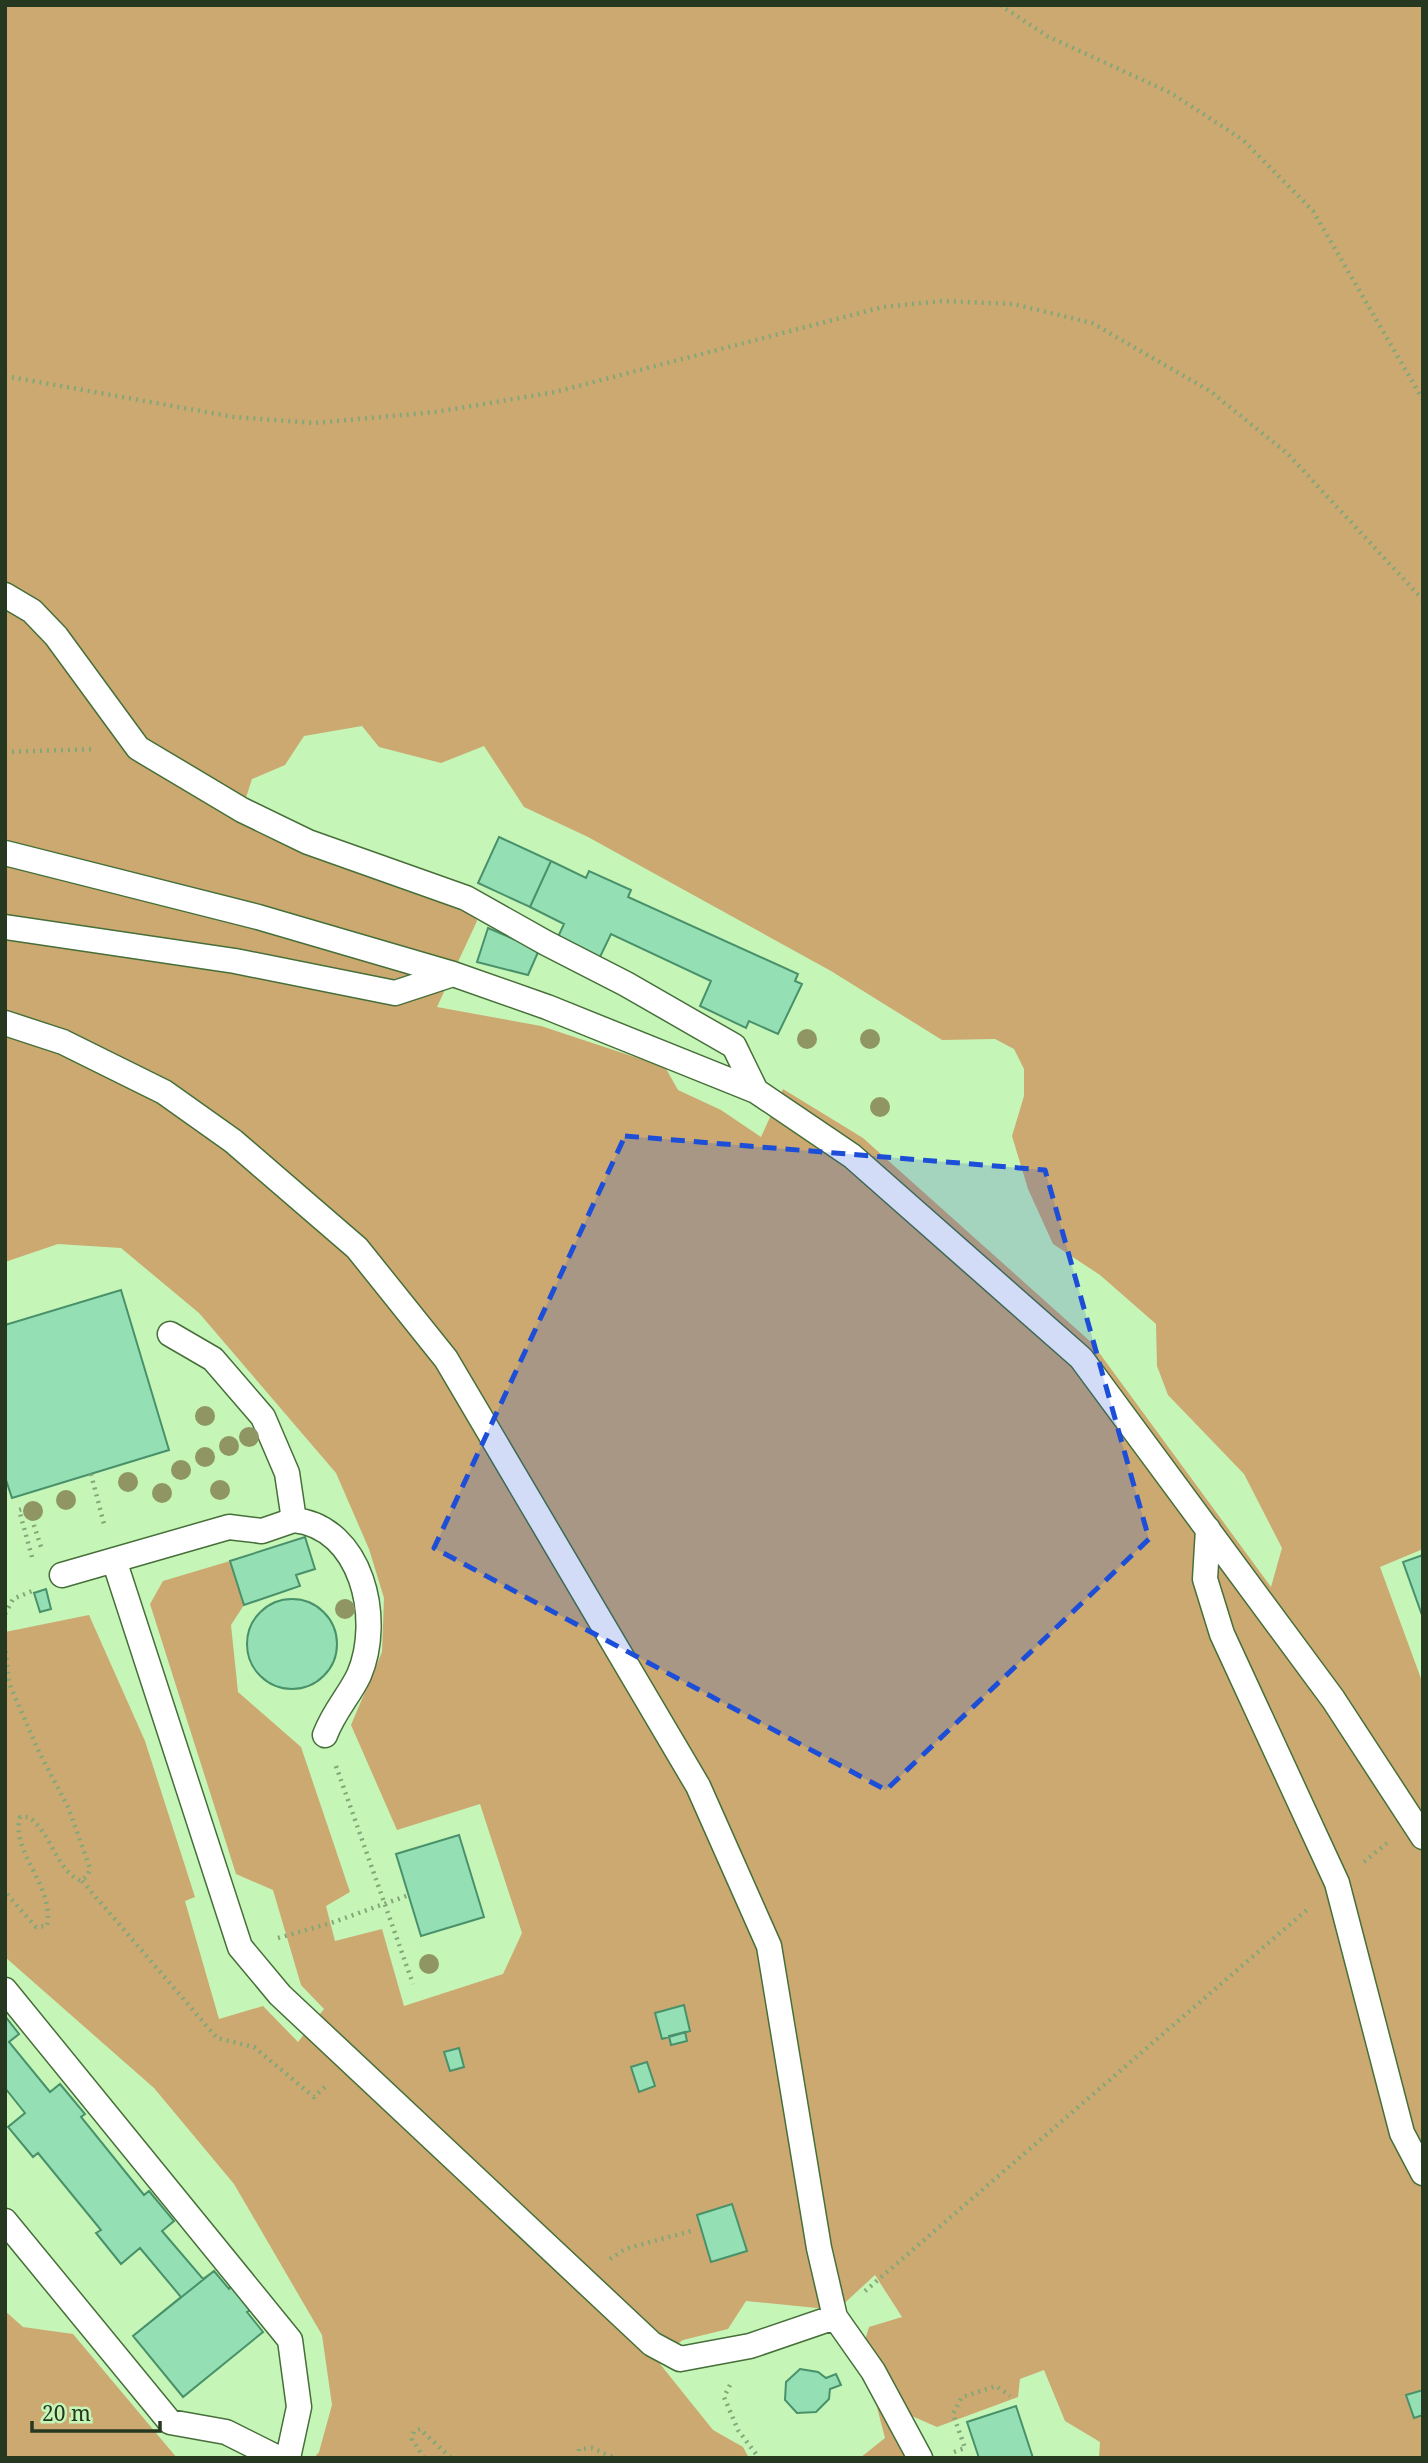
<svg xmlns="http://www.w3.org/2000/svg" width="1428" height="2463" font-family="'Noto Serif',serif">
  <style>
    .forest { fill: #cca971; fill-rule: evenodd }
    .building { fill: #95dfb5; stroke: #49916a; stroke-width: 2 }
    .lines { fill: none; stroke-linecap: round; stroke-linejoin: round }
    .lane-casing { stroke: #466f39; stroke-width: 27 }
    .path { stroke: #84a779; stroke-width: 4.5; stroke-dasharray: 2 5; stroke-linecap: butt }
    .lane { stroke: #fff; stroke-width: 24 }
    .tree { fill: #8f9663 }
    .marked { fill: #1d4ed8; fill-opacity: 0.2; stroke: #1d4ed8; stroke-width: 5; stroke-dasharray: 14 9; stroke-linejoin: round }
  </style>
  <rect width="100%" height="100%" fill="#c6f5b8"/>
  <path class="forest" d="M5 5H1423V1549L1380 1567 1423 1684V2458H1099L1100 2442 1065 2421 1044 2370 1020 2379 1018 2397 937 2427 905 2413 915 2458H860L885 2438 862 2350 869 2327 902 2317 875 2275 837 2310 746 2301 728 2329 683 2340 656 2359 713 2430 743 2447 749 2458H314L319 2452 332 2405 322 2335 234 2184 154 2088 5 1957V1632L89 1615 145 1741 195 1897 185 1901 219 2019 263 2006 298 2042 324 2009 301 1985 273 1890 236 1874 150 1604 163 1581 230 1561 244 1605 231 1625 238 1692 301 1747 350 1892 326 1906 335 1941 382 1929 404 2006 503 1974 522 1933 480 1804 397 1830 351 1725 382 1652 384 1598 369 1549 336 1473 199 1313 121 1248 58 1244 5 1262ZM362 726 379 747 441 763 484 746 524 807 588 837 831 971 942 1040 995 1039 1014 1049 1024 1069V1096L1012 1136 1028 1189 1053 1244 1100 1275 1156 1324 1157 1366 1168 1395 1244 1474 1282 1548 1271 1587 1092 1343 863 1138 783 1089 761 1137 721 1110 678 1090 665 1067 541 1026 437 1007 477 921 466 898 242 810 252 779 285 765 304 736Z
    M5 2311 23 2327 73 2334 177 2458H5Z"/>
  <path class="building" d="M499 837 551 861 530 907 478 883Z
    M551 861 586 878 589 871 631 890 628 897 798 974 795 981 802 984 778 1034 749 1021 746 1028 700 1006 711 981 611 934 599 959 557 939 564 924 530 907Z
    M488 928 539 950 528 975 477 962Z
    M121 1290 169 1450 12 1498 5 1477V1325Z
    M305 1537 315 1569 296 1575 300 1586 244 1605 230 1561Z
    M1423 1555V1618L1403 1562Z
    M46 1589 51 1609 40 1612 34 1593Z
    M247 1644a45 45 0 1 1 90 0a45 45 0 1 1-90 0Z
    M459 1835 484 1917 421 1936 396 1854Z
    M684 2005 690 2031 662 2039 655 2013Z
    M5 2016 19 2034 9 2042 50 2092 60 2084 85 2114 81 2117 144 2195 149 2191 174 2221 162 2231 203 2279 214 2271 229 2289 232 2285 252 2309 247 2312 263 2332 183 2397 133 2336 181 2297 140 2248 121 2264 96 2233 101 2230 38 2153 33 2157 8 2127 25 2113 5 2088Z
    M685 2032 687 2041 671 2045 669 2036Z
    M459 2048 464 2067 450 2071 444 2052Z
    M647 2062 655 2086 639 2092 631 2067Z
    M732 2204 747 2251 711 2262 697 2215Z
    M214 2271 229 2289 232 2285 252 2309 247 2312 263 2332 183 2397 133 2336Z
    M800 2369 818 2372 826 2378 836 2374 841 2385 830 2389 829 2399 816 2412 797 2413 785 2400 786 2382Z
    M1423 2390V2415L1414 2418 1406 2395Z
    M1016 2406 1033 2458H979L967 2422Z"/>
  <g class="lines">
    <defs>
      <path id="lane" d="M5 595 32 611 56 636 138 748 242 810 308 842 466 898 546 943 626 984 734 1046 756 1091
        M5 853 258 917 453 974 547 1007 756 1091 852 1156 1081 1358 1333 1699 1423 1837
        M5 927 235 961 395 993 453 974
        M5 1023 63 1042 164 1092 233 1141 357 1248 446 1359 698 1786 769 1946 819 2248 835 2317 873 2371 920 2458
        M294 1520C362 1527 383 1619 359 1675 349 1696 334 1711 325 1735
        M1208 1529 1205 1579 1222 1634 1337 1883 1402 2133 1423 2173
        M114 1560 240 1947 280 1995 652 2344 680 2359 750 2346 835 2317
        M62 1575 229 1527 262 1531 294 1520 287 1473 263 1417 213 1359 170 1334
        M5 1990 290 2340 299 2407 288 2458
        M5 2221 170 2422 226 2432 278 2458"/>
    </defs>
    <use href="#lane" class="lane-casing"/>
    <path class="path" d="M1000 5 1047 36 1171 93 1243 140 1313 211 1423 400
      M5 376 234 417 314 423 436 412 555 392 883 307 942 301 1013 304 1092 323 1210 391 1288 454 1423 600
      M5 752 96 749
      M91 1474 105 1528
      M32 1557 19 1510 28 1507 42 1550
      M5 1614 13 1599 32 1591
      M5 1644 9 1683 39 1752 68 1807 90 1868 88 1875 81 1881C56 1870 52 1834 29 1817H20C10 1852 55 1886 47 1926L36 1927 5 1892
      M336 1766 413 1984
      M1364 1862 1387 1843
      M82 1881 217 2038 254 2047 314 2097 327 2085
      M278 1938 331 1923 409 1895
      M610 2259 625 2249 691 2231
      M865 2291 1309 1908
      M730 2385 724 2397 738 2430 759 2458
      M954 2452 965 2448 953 2414 962 2397 996 2386 1010 2396
      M424 2458 412 2439 414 2431 420 2429 451 2458
      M578 2458 579 2449 592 2448 615 2458"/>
    <use href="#lane" class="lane"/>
  </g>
  <g class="tree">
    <circle cx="807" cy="1039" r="10"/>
    <circle cx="870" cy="1039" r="10"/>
    <circle cx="880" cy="1107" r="10"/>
    <circle cx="205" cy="1416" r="10"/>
    <circle cx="249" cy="1437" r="10"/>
    <circle cx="229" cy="1446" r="10"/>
    <circle cx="205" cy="1457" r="10"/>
    <circle cx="181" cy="1470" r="10"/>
    <circle cx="128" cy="1482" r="10"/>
    <circle cx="220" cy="1490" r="10"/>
    <circle cx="162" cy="1493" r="10"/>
    <circle cx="66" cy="1500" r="10"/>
    <circle cx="33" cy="1511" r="10"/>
    <circle cx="345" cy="1609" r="10"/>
    <circle cx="429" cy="1964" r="10"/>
  </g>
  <path class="marked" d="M625 1136 1045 1170 1149 1539 886 1790 434 1548Z"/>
  <rect width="1428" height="2463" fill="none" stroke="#263820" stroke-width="14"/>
  <path d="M32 2421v10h128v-10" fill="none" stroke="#263820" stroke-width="3.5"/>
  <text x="42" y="2421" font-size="21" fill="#263820" stroke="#c6f5b8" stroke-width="5" paint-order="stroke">20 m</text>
</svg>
